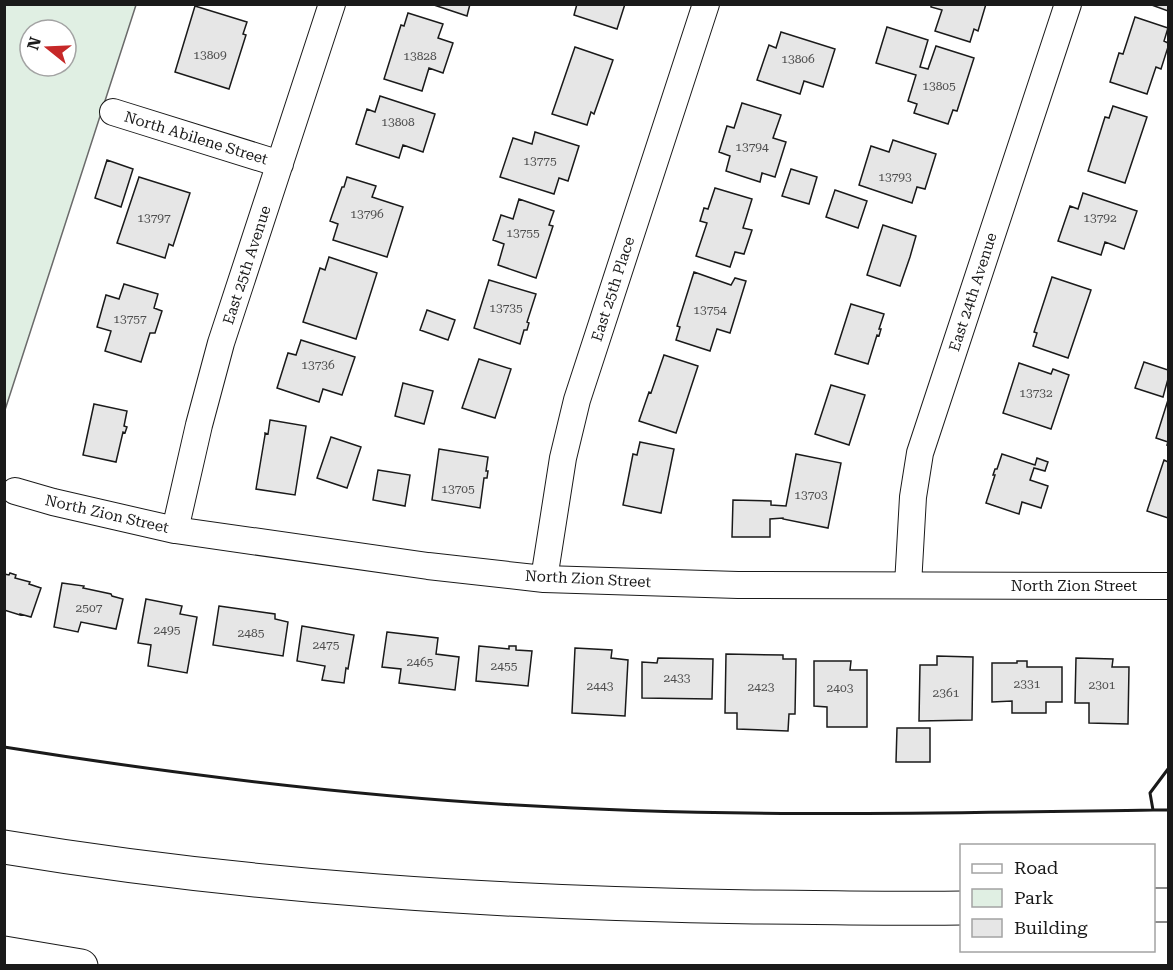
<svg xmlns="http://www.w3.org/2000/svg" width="1173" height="970" font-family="'Roboto Serif',serif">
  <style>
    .green { fill: #e0efe3; stroke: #6a6a6a; stroke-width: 1.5; fill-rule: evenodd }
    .building { fill: #e6e6e6; stroke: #1a1a1a; stroke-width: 1.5 }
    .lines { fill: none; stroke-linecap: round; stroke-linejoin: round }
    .street-casing { stroke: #1a1a1a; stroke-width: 28 }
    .highway-casing { stroke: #1a1a1a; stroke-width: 35 }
    .street { stroke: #fff; stroke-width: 26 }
    .highway { stroke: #fff; stroke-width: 33 }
    .wall { stroke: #1a1a1a; stroke-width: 3 }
    .labels { text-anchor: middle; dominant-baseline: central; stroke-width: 4.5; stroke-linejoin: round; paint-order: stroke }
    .number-label { font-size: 12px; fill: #4d4d4d }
    .street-label { font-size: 15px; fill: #1a1a1a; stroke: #fff }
  </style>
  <rect width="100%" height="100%" fill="#fff"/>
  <path class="green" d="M5 5H136L5 410ZM30 30H66V66H30Z"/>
  <path class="building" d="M431 4H470L467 16Z
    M577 4H625L617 29 574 15Z
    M931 4H986L978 31 974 29 970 42 935 31 942 10 931 7Z
    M1149 4H1168V11Z
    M195 6 247 22 243 34 246 35 229 89 175 72Z
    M408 13 443 24 438 38 453 43 443 73 429 68 422 91 384 79 401 25 404 26Z
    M1135 17 1168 28 1164 41 1168 43V47L1161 69 1156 67 1147 94 1110 82 1119 53 1123 54Z
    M887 27 928 40 920 67 928 69 936 46 974 58 957 111 953 110 948 124 914 113 917 104 908 101 916 75 876 63Z
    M781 32 835 49 823 87 804 81 800 94 757 80 769 45 776 48Z
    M575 47 613 60 594 114 591 112 587 125 552 114Z
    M380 96 435 114 423 152 403 145 399 158 356 144 367 109 375 112Z
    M742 103 781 115 773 138 786 142 775 177 762 173 760 182 726 171 730 156 719 152 727 126 734 128Z
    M1113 106 1147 117 1125 183 1088 171 1105 117 1109 118Z
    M535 132 579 146 568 181 559 178 554 194 500 177 513 138 532 144Z
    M893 140 936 154 925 189 917 187 912 203 859 185 871 146 889 152Z
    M107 160 133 169 121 207 95 198Z
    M791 169 817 177 809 204 782 196Z
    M139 177 190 193 173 246 169 244 165 258 117 243Z
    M347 177 376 186 372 197 403 207 387 257 333 240 338 224 330 221 342 187H344Z
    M715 188 752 199 743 228 752 230 744 254 735 252 730 267 696 256 707 223 700 221 704 208 708 209Z
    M835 190 867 201 858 228 826 217Z
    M1083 193 1137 211 1124 249 1105 242 1101 255 1058 241 1070 206 1078 209Z
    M519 199 554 211 549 225 553 226 536 278 498 265 504 244 493 240 501 215 513 219Z
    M883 225 916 236 910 257 900 286 867 275Z
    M329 257 377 273 356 339 303 322 320 268 325 270Z
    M694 272 731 285 735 278 746 281 730 333 717 329 710 351 676 340 680 327 677 326Z
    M1052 277 1091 290 1068 358 1033 346 1037 333 1034 332Z
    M489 280 536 294 527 322 529 323 527 330H524L520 344 474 328Z
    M124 284 158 294 154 308 162 311 155 333H150L141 362 105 351 111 331 97 327 106 295 119 299Z
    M851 304 884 314 879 329H881L879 336 877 335 868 364 835 354Z
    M427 310 455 320 448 340 420 330Z
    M301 340 355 357 342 395 323 389 319 402 277 388 288 353 296 355Z
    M664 355 698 366 676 433 639 421 649 392 651 393Z
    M479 359 511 369 495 418 462 408Z
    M1144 362 1168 370V379L1163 397 1135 388Z
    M1019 363 1051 374 1053 369 1069 375 1051 429 1003 413Z
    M403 383 433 391 424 424 395 416Z
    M831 385 865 395 849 445 815 434Z
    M1168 400V445H1167L1168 442 1156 438Z
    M94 404 127 411 124 426 127 427 125 433 123 432 116 462 83 455Z
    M270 420 306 426 295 495 256 489 265 435V433L268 434Z
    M331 437 361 447 347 488 317 478Z
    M640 442 674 449 661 513 623 505 633 454 637 455Z
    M439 449 488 457 486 471H488L487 478H484L480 508 432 500Z
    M796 454 841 463 828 528 783 519V518L770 519V537H732L733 500 771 501V505L786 506Z
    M1002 454 1035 465 1037 458 1048 462 1045 471 1034 468 1030 480 1048 486 1041 508 1022 502 1019 514 986 503 995 475H993L995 469H997Z
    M1164 460 1168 462V518L1147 511Z
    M378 470 410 475 405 506 373 500Z
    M10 573 16 575 15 578 30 582 29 584 41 588 31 617 20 614V615L4 610V574L9 575Z
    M62 583 84 586 83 588 111 594 112 596 123 599 116 629 81 622 78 632 54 627Z
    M146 599 182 606 180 614 197 617 187 673 148 666 151 645 138 643Z
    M219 606 275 614V619L288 622 283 656 213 645Z
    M302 626 354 635 348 669 346 668 344 683 322 680 325 666 297 661Z
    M387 632 438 638 436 654 459 657 455 690 399 683 401 669 382 667Z
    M479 646 509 649V646H516V650L532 651 528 686 476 681Z
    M575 648 612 650 611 658 628 660 625 716 572 713Z
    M726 654 783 655V659H796L795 714H789L788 731 737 729V713H725Z
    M937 656 973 657 972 720 919 721 920 665H937Z
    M658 658 713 659 712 699 642 698V662L657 663Z
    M1076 658 1113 659 1112 667H1129L1128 724 1089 723V703H1075Z
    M814 661H851L850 670H867V727H827V707L814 706Z
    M1017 661H1027V667H1062V702H1046V713H1012V701L992 702V663H1017Z
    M897 728H930V762H896Z"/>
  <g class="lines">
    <defs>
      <path id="street" d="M113 112 280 164
        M15 491 53 502 175 530 428 566 544 579 738 585 1168 586
        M175 530 199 425 221 343 332 4
        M544 579 563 458 577 400 706 4
        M908 585 913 497 920 453 1068 4"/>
      <path id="highway" d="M4 847C252 888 503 903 754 907 823 907 892 909 962 908
        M1154 905H1168
        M4 953 81 966"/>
    </defs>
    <use href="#street" class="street-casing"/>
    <use href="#highway" class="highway-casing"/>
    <use href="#street" class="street"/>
    <use href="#highway" class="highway"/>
    <path class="wall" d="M4 747C174 774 345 795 516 805 728 818 941 813 1153 810
      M1168 769 1150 793 1153 810H1168"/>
  </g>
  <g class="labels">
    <g class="number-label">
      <text x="210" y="55">13809</text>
      <text x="420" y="56">13828</text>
      <text x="798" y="59">13806</text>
      <text x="939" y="86">13805</text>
      <text x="398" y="122">13808</text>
      <text x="752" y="147">13794</text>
      <text x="540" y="161">13775</text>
      <text x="895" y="177">13793</text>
      <text x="367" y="214">13796</text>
      <text x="154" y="218">13797</text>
      <text x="1100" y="218">13792</text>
      <text x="523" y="233">13755</text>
      <text x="506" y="308">13735</text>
      <text x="710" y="310">13754</text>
      <text x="130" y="319">13757</text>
      <text x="318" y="365">13736</text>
      <text x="1036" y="393">13732</text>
      <text x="458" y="489">13705</text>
      <text x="811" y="495">13703</text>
      <text x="89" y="608">2507</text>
      <text x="167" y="630">2495</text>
      <text x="251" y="633">2485</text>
      <text x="326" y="645">2475</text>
      <text x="420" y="662">2465</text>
      <text x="504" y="666">2455</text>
      <text x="677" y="678">2433</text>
      <text x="1027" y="684">2331</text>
      <text x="1102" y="685">2301</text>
      <text x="600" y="686">2443</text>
      <text x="761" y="687">2423</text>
      <text x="840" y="688">2403</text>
      <text x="946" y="693">2361</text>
    </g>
    <g class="street-label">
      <text transform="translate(196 138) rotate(17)">North Abilene Street</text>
      <text transform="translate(247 265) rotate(-72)">East 25th Avenue</text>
      <text transform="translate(613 289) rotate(-72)">East 25th Place</text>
      <text transform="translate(973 292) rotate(-72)">East 24th Avenue</text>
      <text transform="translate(107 514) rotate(13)">North Zion Street</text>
      <text transform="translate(588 579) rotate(3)">North Zion Street</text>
      <text x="1074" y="586">North Zion Street</text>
    </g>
  </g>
  <rect width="1173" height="970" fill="none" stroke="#1a1a1a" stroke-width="12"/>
  <rect x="960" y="844" width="195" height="108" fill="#ffffff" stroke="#a3a3a3" stroke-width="1.5"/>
  <rect x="972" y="864" width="30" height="9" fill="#ffffff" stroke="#a3a3a3" stroke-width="1.5"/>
  <text x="1014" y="874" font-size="18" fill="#1a1a1a">Road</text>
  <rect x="972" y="889" width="30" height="18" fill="#e0efe3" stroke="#a3a3a3" stroke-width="1.5"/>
  <text x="1014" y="904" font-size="18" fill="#1a1a1a">Park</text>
  <rect x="972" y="919" width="30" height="18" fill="#e6e6e6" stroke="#a3a3a3" stroke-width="1.5"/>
  <text x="1014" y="934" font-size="18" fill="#1a1a1a">Building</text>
  <g transform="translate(48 48) rotate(288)"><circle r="28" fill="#ffffff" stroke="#a3a3a3" stroke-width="1.5"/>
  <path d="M0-4.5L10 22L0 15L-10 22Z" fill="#c62828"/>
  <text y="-9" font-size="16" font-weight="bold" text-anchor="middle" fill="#1a1a1a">N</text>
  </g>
</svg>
